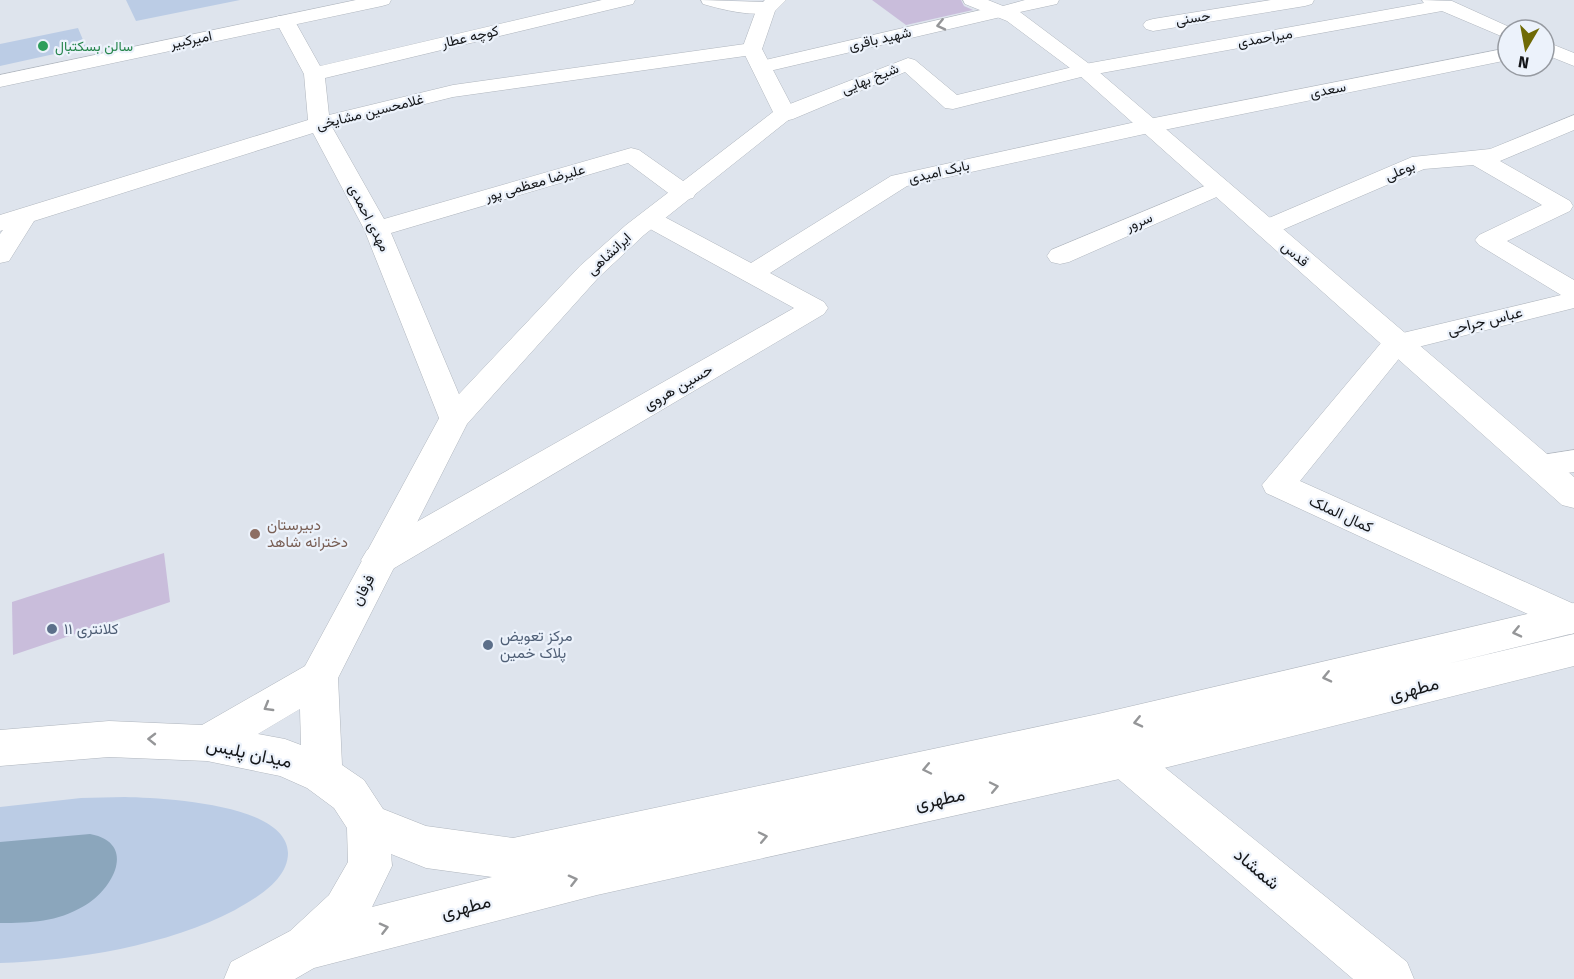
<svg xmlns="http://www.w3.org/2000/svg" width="1574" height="979" font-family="'Fira Sans',Vazirmatn,sans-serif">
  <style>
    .green { fill: #bbcce5 }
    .water { fill: #8ba6bc }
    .building { fill: #c9bddb }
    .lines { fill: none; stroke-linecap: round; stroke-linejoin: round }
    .street-casing { stroke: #b0b6be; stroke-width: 1 }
    .secondary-casing { stroke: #b0b6be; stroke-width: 1 }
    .street { fill: #fff; fill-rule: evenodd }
    .secondary { fill: #fff; fill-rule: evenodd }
    .oneway { stroke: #959698 }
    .leisure-dot { fill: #2e9e5b; stroke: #ecf2fb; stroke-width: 2 }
    .education-dot { fill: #8d6e63; stroke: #ecf2fb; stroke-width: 2 }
    .service-dot { fill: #5c6f8a; stroke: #ecf2fb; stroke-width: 2 }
    .labels { text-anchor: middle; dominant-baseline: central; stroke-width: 4.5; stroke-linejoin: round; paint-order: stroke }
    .far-street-label { font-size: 14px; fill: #141619; stroke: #ecf2fb }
    .far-leisure-label { font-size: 14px; fill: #27864d; stroke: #ecf2fb; text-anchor: start }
    .street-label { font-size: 15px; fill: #141619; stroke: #ecf2fb }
    .education-label { font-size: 15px; fill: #785e54; stroke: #ecf2fb; text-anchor: start }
    .service-label { font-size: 15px; fill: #4e5e75; stroke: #ecf2fb; text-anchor: start }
    .near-street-label { font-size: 18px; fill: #141619; stroke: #ecf2fb }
  </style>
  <rect width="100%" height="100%" fill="#dee4ed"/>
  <path class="green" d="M126 0H240L136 21Z
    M78 28 86 47 0 66V44Z
    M125 797C161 798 287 803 288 853 288 880 256 898 235 910 169 945 74 961 0 963V807L81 798Z"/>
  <path class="water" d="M90 834C138 843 113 890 84 906 57 922 31 923 0 923V842Z"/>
  <path class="building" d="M872 0H961L964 6 973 10 906 25Z
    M164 553 170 602 13 655 12 602Z"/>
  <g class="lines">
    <defs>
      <path id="street" d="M602 0H635L633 4 325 78 329 115 453 85 752 43 759 45 762 49 759 53 752 55 453 97 332 127 384 219 631 148 639 150 693 188 696 193 693 198 684 200 675 198 628 163 391 233 469 418 465 425 454 429 443 425 439 418 364 229 313 133 34 221 9 261 0 263V234L3 230 0 231V215L308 120 304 74 275 20 278 16H292L320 66Z
        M701 0 766 2 773 4 775 8 773 12C751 17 724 10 703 4Z
        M1271 0H1314L1312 4 1305 6 1153 31 1146 29 1143 25 1146 21 1153 19Z
        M1422 0 1452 1 1516 30H1508V38L1501 36 1442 11 1085 76 953 109 945 108 905 72 793 119 785 121 777 119 774 114 777 109 908 58 915 60 957 95 1085 64 1424 3Z
        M998 6 1005 8 1007 12 1005 16 761 73 754 71 751 67 754 63 761 61Z
        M1544 41 1574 53V66L1544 54Z
        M1508 48V60L1149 133 907 186 770 273 824 302 828 308 824 314 391 570 379 574 367 570 361 560 367 550 794 308 641 224 637 219 641 214 650 211 659 214 751 263 891 176 1149 119Z
        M1574 115V130L1500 161 1570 201 1573 206 1570 211 1507 241 1574 280V308L1406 350 1300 481 1574 604V633L1571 634 1266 493 1262 485 1386 337 1561 295 1479 245 1475 240 1479 235 1542 205 1473 165 1424 169 1275 233 1266 236 1257 233 1253 228 1257 223 1412 157 1490 149Z
        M1219 180 1228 182 1231 187 1228 192 1069 262 1060 264 1051 262 1047 256 1051 250Z
        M1574 450V472L1540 477 1529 473 1524 465 1529 457Z
        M1124 740 1138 746 1407 962 1414 979H1353L1110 772 1104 759 1110 746Z"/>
      <path id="secondary" d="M356 0H391L389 4 382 6 0 87V75Z
        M765 0H786L775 11 762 49 796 114 644 235 598 278 467 424 338 678 342 765 364 780 383 809 426 826 513 838 1098 714 1574 603V633L1447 664 1574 634V666L1124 778 597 895 314 968 295 979H224L231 962 290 931 329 895 348 862 347 828 334 808 307 788 280 776 207 761 109 757 0 766V730L109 721 202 725 305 666 443 411 580 266 626 225 773 112 742 49 757 8ZM300 709 301 745 285 739 258 734ZM391 854 426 868 492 877 372 907 392 866Z
        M963 0H988L1003 6 1025 0H1059L1057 4 1020 12 1092 66 1574 477V508L1562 505 1078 74 1007 21 965 4Z"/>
    </defs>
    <use href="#street" class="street-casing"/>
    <use href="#secondary" class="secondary-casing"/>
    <use href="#street" class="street"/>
    <use href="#secondary" class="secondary"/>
  </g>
  <defs><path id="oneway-chevron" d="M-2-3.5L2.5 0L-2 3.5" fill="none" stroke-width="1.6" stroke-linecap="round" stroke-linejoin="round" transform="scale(1.5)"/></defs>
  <g class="oneway">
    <use href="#oneway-chevron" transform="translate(941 25) rotate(167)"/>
    <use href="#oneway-chevron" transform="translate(1517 632) rotate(167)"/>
    <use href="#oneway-chevron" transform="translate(1327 677) rotate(167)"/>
    <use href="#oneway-chevron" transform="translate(268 707) rotate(150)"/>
    <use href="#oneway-chevron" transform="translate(1138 722) rotate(167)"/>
    <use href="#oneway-chevron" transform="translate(152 739) rotate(-179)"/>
    <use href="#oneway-chevron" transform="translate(927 769) rotate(168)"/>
    <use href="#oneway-chevron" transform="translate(994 787) rotate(-12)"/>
    <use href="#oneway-chevron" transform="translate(763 837) rotate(-12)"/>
    <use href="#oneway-chevron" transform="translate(573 880) rotate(-14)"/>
    <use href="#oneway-chevron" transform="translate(384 928) rotate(-14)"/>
  </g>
  <circle class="leisure-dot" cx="43" cy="46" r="6"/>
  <circle class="education-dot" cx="255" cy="534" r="6"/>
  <g class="service-dot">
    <circle cx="52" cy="629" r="6"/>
    <circle cx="488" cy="645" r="6"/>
  </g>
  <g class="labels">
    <g class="far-street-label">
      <text transform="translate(1193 18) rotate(-9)">حسنی</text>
      <text transform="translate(470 37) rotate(-13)">کوچه عطار</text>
      <text transform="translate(1265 38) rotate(-10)">میراحمدی</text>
      <text transform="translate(880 39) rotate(-13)">شهید باقری</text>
      <text transform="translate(191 40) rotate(-12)">امیرکبیر</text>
      <text transform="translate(870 79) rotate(-22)">شیخ بهایی</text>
      <text transform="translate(1328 90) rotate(-11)">سعدی</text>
      <text transform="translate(370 112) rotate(-14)">غلامحسین مشایخی</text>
      <text transform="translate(1400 171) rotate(-23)">بوعلی</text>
      <text transform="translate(939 172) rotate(-13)">بابک امیدی</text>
      <text transform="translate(535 183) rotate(-16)">علیرضا معظمی پور</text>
      <text transform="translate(369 218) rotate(63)">مهدی احمدی</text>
      <text transform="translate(1139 222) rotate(-23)">سرور</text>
      <text transform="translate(609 254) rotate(-43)">ایرانشاهی</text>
      <text transform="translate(1295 254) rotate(41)">قدس</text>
    </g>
    <g class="far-leisure-label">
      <text x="55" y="46">سالن بسکتبال</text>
    </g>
    <g class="street-label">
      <text transform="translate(1485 321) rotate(-14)">عباس جراحی</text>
      <text transform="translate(678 387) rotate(-30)">حسین هروی</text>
      <text transform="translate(1341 514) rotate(25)">کمال الملک</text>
      <text transform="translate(363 590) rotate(-63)">فرفان</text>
    </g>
    <g class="education-label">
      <text x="267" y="525">دبیرستان<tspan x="267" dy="17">دخترانه شاهد</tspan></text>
    </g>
    <g class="service-label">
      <text x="64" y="629">کلانتری ۱۱</text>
      <text x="500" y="636">مرکز تعویض<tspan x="500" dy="17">پلاک خمین</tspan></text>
    </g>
    <g class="near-street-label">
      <text transform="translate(1414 689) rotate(-14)">مطهری</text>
      <text transform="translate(249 753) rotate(12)">میدان پلیس</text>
      <text transform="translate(940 799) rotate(-12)">مطهری</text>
      <text transform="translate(1257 869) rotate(40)">شمشاد</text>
      <text transform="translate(466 907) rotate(-14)">مطهری</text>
    </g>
  </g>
  <g transform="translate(1526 48) rotate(190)"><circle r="28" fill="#ecf2fb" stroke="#969aa1" stroke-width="1.5"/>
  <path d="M0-4.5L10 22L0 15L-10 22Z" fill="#6f6a05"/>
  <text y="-9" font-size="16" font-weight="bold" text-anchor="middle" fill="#141619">N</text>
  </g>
</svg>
